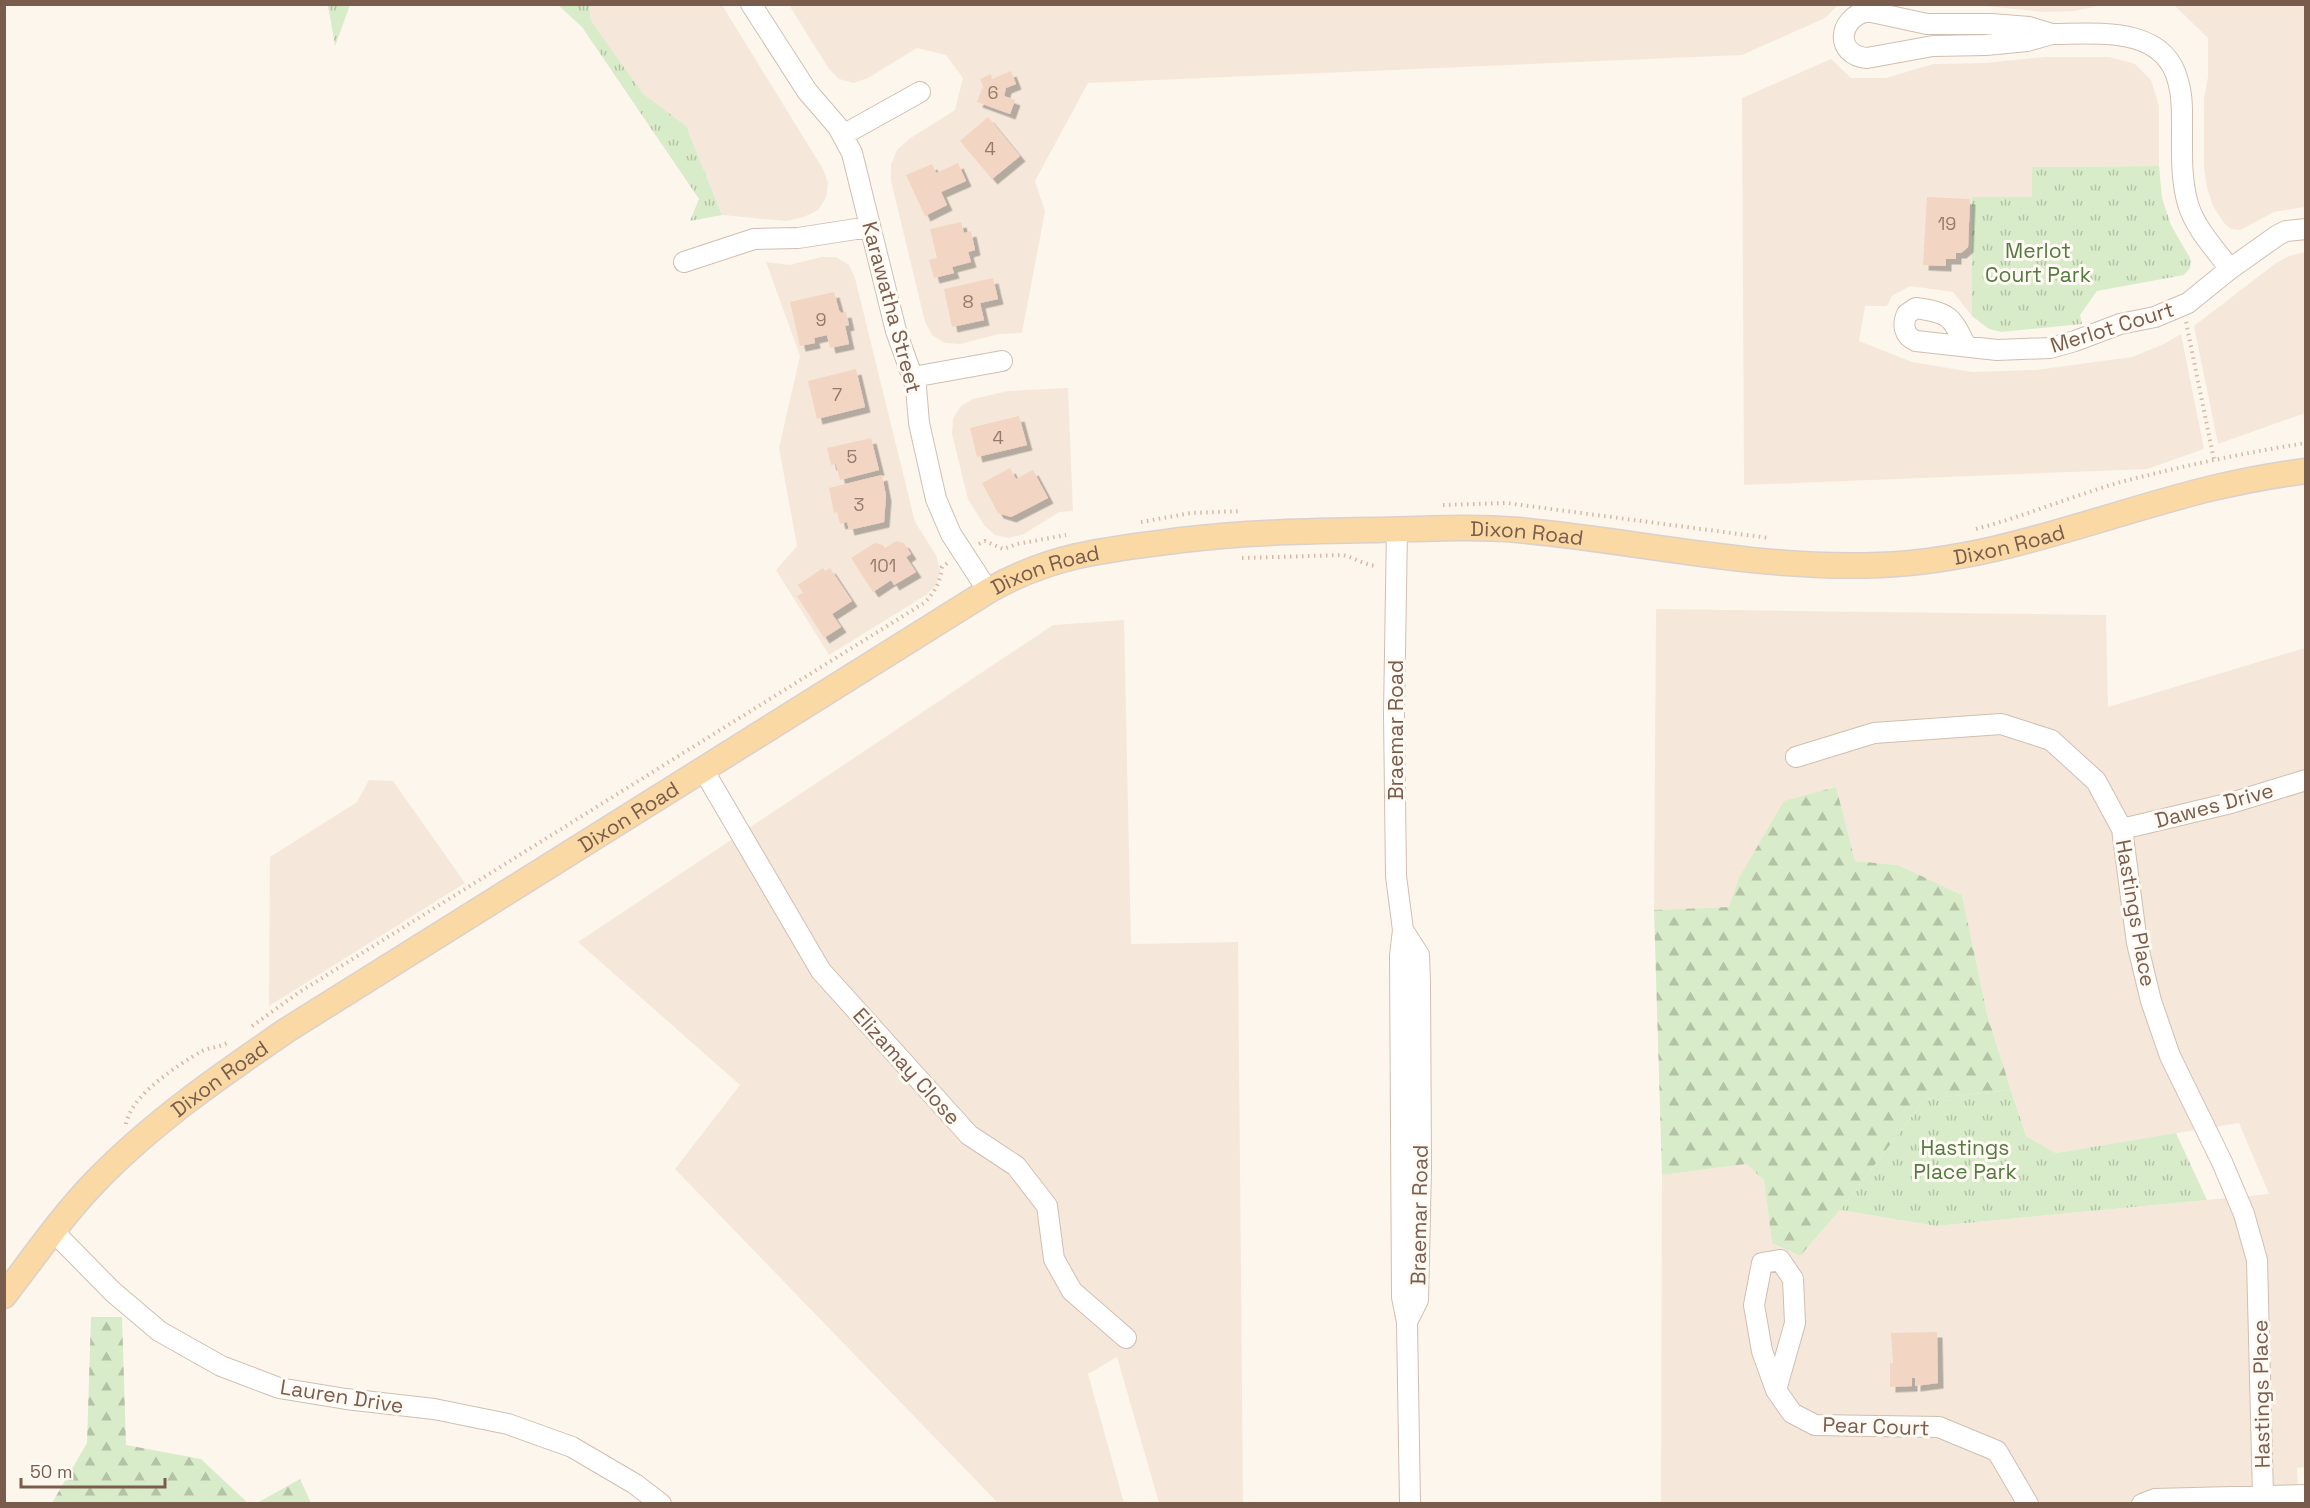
<svg xmlns="http://www.w3.org/2000/svg" width="2310" height="1508" font-family="'Space Grotesk',sans-serif">
  <style>
    .residential { fill: #f5e8da }
    .grass { fill: url(#grass-tufts) }
    .forest { fill: url(#forest-firs) }
    .building { fill: #f3d5c3; filter: url(#shadow) }
    .lines { fill: none; stroke-linecap: round; stroke-linejoin: round }
    .minor-casing { stroke: #d1beb0; stroke-width: 22 }
    .major-casing { stroke: #dad1cd; stroke-width: 27 }
    .path { stroke: #d9b8a5; stroke-width: 4; stroke-dasharray: 1.5 4.5; stroke-linecap: butt }
    .minor { stroke: #fff; stroke-width: 20 }
    .major { stroke: #fbd9a5; stroke-width: 24 }
    .labels { text-anchor: middle; dominant-baseline: central; stroke-width: 6; stroke-linejoin: round; paint-order: stroke }
    .number-label { font-size: 18px; fill: #987a6a }
    .park-label { font-size: 21px; fill: #537a41; stroke: #fffaf3 }
    .street-label { font-size: 21px; fill: #7a5c4d; stroke: #fffaf3 }
  </style>
  <defs>
    <pattern id="grass-tufts" width="24" height="20" patternUnits="userSpaceOnUse" patternTransform="scale(1.5)"><rect width="24" height="20" fill="#d8ecc9"/><path d="M3 7l-1-3M5 7V3M7 7l1-3M15 17l-1-3M17 17v-4M19 17l1-3" fill="none" stroke="#b4c2a5"/></pattern>
    <pattern id="forest-firs" width="22" height="20" patternUnits="userSpaceOnUse" patternTransform="scale(1.5)"><rect width="22" height="20" fill="#d8ecc9"/><path d="M5 1l3.5 6h-7zM16 11l3.5 6h-7z" fill="#b4c2a5"/></pattern>
    <filter id="shadow"><feDropShadow dx="5.5" dy="5.5" stdDeviation="0" flood-color="#0004"/></filter>
  </defs>
  <rect width="100%" height="100%" fill="#fdf6ec"/>
  <path class="residential" d="M589 5H722L823 169 828 183 826 198 818 210 804 217 786 221 722 215 686 126 643 95 591 21Z
    M789 5H1838L1825 18 1742 55 1088 83 1035 181 1045 211 1022 333 999 334 960 344 945 343 932 335 925 322 891 181V165L897 150 909 139 955 110 963 78 946 55 917 48 868 78 854 83 839 79 829 69Z
    M1928 5V4L2102 5 2075 11 2044 12 1985 6Z
    M2174 5H2305V207L2274 212 2240 230 2231 229 2224 223 2213 206 2207 188 2204 168V98L2208 77V38Z
    M2045 57H2109L2135 64 2151 80 2159 106V166L2033 167 2032 197H1972V316L1953 292 1910 286 1892 296 1887 306H1865L1859 341 1912 362 1972 372 2036 370 2132 357 2164 344 2181 334 2204 449 2147 469 1744 485 1742 98 1831 59 1851 78H1886L1933 64 1985 63Z
    M2305 252V413L2218 444 2194 326 2276 263 2289 256Z
    M821 257H836L849 265 855 278 915 522 936 555 940 569 937 584 926 595 829 655 776 570 797 546 779 448 800 356 766 262 790 265Z
    M1068 388 1073 511 1059 512 1024 534 1009 538 995 535 984 525 968 499 952 434 953 419 961 406 973 399 1008 391Z
    M1656 609 2106 615 2108 707 2305 648 2306 1467 2297 1468 2299 1503H1661L1662 1175 1746 1164 1764 1180 1772 1243 1800 1256 1840 1210 1936 1226 2269 1194 2239 1123 2056 1153 2026 1136 1987 1014 1962 895 1898 865 1855 861 1739 878 1730 907 1654 910Z
    M1124 620 1131 944 1238 942 1243 1503H1159L1117 1357 1088 1374 1124 1503H998L675 1169 740 1085 578 942 1053 625Z
    M369 780 393 781 465 883 269 1006 270 857 357 802Z"/>
  <path class="grass" d="M328 5H350L335 46Z
    M558 5H589L591 21 643 94 686 126 722 215 690 221 699 199 582 27Z
    M2159 166 2162 198 2171 225 2191 260 2190 268 2184 275 2097 291 2080 315 2082 324 2001 332 1989 329 1972 316V197H2032V167Z
    M2011 1090 2026 1136 2056 1153 2176 1133 2207 1200 1936 1226 1840 1210 1925 1099Z"/>
  <path class="forest" d="M1836 787 1855 861 1898 865 1962 895 1987 1014 2011 1090 1925 1099 1840 1210 1800 1256 1772 1243 1764 1180 1746 1164 1662 1175 1654 910 1729 907 1739 878 1784 801Z
    M91 1317H122L126 1445 201 1459 248 1503H52L87 1443Z
    M300 1479 311 1503H257Z"/>
  <path class="building" d="M1011 71 1016 84 1006 88 1004 96 1015 100 1010 114 977 102 982 88 984 89 980 79 991 74 992 79Z
    M988 117 1020 156 992 179 960 141Z
    M958 163 966 181 941 192 947 205 925 216 906 175 932 164 936 173Z
    M1927 197 1970 199 1968 247 1961 253H1956V259H1946V266L1923 265Z
    M961 222 964 233 971 231 975 250 968 252 971 262 952 267 954 273 934 278 929 260 937 258 930 229Z
    M993 278 998 299 980 303 984 320 952 327 944 289Z
    M834 292 839 310 841 313 846 312 849 325 845 326 849 344 830 348 827 335 814 338 815 343 800 346 790 302Z
    M856 369 865 407 817 419 808 381Z
    M1019 416 1027 445 977 457 970 428Z
    M871 438 879 470 840 480 836 464 831 465 827 448Z
    M1010 468 1016 479 1033 470 1048 498 1011 517 998 513 982 483Z
    M882 475 886 496 884 522 849 530 847 522 840 524 837 512 834 513 829 488Z
    M896 541 904 543 911 554 906 557 916 572 894 585 891 580 873 592 851 558 875 543 883 545 885 548Z
    M823 568 825 571 830 568 852 601 832 614 841 627 824 638 797 596 803 593 798 585Z
    M1937 1332 1938 1383 1915 1386V1378H1912V1386L1890 1387V1363H1893L1891 1333Z"/>
  <g class="lines">
    <defs>
      <path id="minor" d="M751 4 807 91 838 127 852 153 896 331 916 387 919 423 936 499 951 534 988 591
        M1867 11 1927 24H1991L2029 27 2052 34 2027 41 1986 45 1933 46 1867 58C1835 55 1837 19 1867 11Z
        M2052 34C2096 34 2164 25 2178 81 2183 97 2182 114 2182 131 2182 155 2181 180 2188 204 2195 228 2215 249 2230 269
        M843 135 920 92
        M684 262 754 239 798 238 869 227
        M1966 346C1951 316 1950 313 1916 308L1907 314C1902 325 1904 336 1916 341L1997 350 2050 348 2075 341 2120 324 2155 317 2188 303 2230 269 2278 235 2286 231 2306 229
        M913 377 1002 361
        M1397 529 1394 714 1396 876 1403 930 1400 956 1402 1297 1407 1322 1410 1504
        M1796 757 1874 733 2001 724 2051 740 2096 781 2122 829 2137 943 2151 1001 2170 1056 2222 1162 2244 1214 2257 1260 2263 1496
        M704 771 821 971 969 1135 1016 1166 1047 1206 1054 1259 1072 1291 1126 1338
        M2122 829 2231 803 2306 780
        M1403 930 1419 955 1420 981 1421 1168 1418 1300 1407 1322
        M53 1231 113 1292 159 1331 221 1366 279 1388 346 1399 434 1409 508 1424 572 1447 635 1484 661 1504
        M1776 1390 1795 1323 1793 1279 1780 1260 1762 1263 1754 1305 1762 1351 1776 1390 1792 1413 1815 1425 1939 1427 1997 1451 2028 1504
        M2142 1504 2155 1499 2306 1495"/>
      <g id="major">
        <path id="s1" d="M4 1296C34 1257 62 1216 96 1181 153 1122 220 1076 287 1030L988 591C1052 554 1110 549 1182 540 1246 532 1311 531 1376 530 1424 529 1471 526 1518 530 1639 541 1757 570 1879 565 1996 561 2101 515 2213 488 2243 481 2274 475 2306 471"/>
      </g>
    </defs>
    <use href="#minor" class="minor-casing"/>
    <use href="#major" class="major-casing"/>
    <path class="path" d="M2186 322 2214 460
      M1443 505 1506 503 1769 538
      M1141 522 1191 513 1241 511
      M1976 529C2025 516 2072 496 2121 482 2182 466 2243 453 2306 443
      M979 544 985 541 1003 549 1017 544 1066 535
      M1242 558 1343 555C1355 558 1364 565 1377 566
      M252 1026 298 993 924 603C935 592 940 583 942 567L949 562
      M126 1124C131 1095 178 1065 202 1051 211 1047 221 1047 229 1042"/>
    <use href="#minor" class="minor"/>
    <use href="#major" class="major"/>
  </g>
  <g class="labels">
    <g class="number-label">
      <text x="993" y="92">6</text>
      <text x="990" y="148">4</text>
      <text x="1947" y="223">19</text>
      <text x="968" y="301">8</text>
      <text x="821" y="319">9</text>
      <text x="837" y="394">7</text>
      <text x="998" y="437">4</text>
      <text x="852" y="456">5</text>
      <text x="859" y="504">3</text>
      <text x="883" y="565">101</text>
    </g>
    <g class="park-label">
      <text x="2038" y="250">Merlot<tspan x="2038" dy="24">Court Park</tspan></text>
      <text x="1965" y="1147">Hastings<tspan x="1965" dy="24">Place Park</tspan></text>
    </g>
    <g class="street-label">
      <text transform="translate(892 307) rotate(75)">Karawatha Street</text>
      <text transform="translate(2112 327) rotate(-17)">Merlot Court</text>
      <text stroke="none"><textPath href="#s1" startOffset="1766">Dixon Road</textPath></text>
      <text stroke="none"><textPath href="#s1" startOffset="2252">Dixon Road</textPath></text>
      <text stroke="none"><textPath href="#s1" startOffset="1280">Dixon Road</textPath></text>
      <text transform="translate(1395 730) rotate(-90)">Braemar Road</text>
      <text transform="translate(2214 805) rotate(-15)">Dawes Drive</text>
      <text stroke="none"><textPath href="#s1" startOffset="794">Dixon Road</textPath></text>
      <text transform="translate(2136 913) rotate(80)">Hastings Place</text>
      <text transform="translate(907 1066) rotate(48)">Elizamay Close</text>
      <text stroke="none"><textPath href="#s1" startOffset="308">Dixon Road</textPath></text>
      <text transform="translate(1419 1215) rotate(-89)">Braemar Road</text>
      <text transform="translate(2261 1394) rotate(-91)">Hastings Place</text>
      <text transform="translate(342 1396) rotate(9)">Lauren Drive</text>
      <text transform="translate(1876 1426) rotate(2)">Pear Court</text>
    </g>
  </g>
  <rect width="2310" height="1508" fill="none" stroke="#7a5c4d" stroke-width="12"/>
  <path d="M21 1478v9h144v-9" fill="none" stroke="#7a5c4d" stroke-width="3"/>
  <text x="30" y="1478" font-size="18" fill="#7a5c4d" stroke="#fffaf3" stroke-width="4.5" paint-order="stroke">50 m</text>
</svg>
